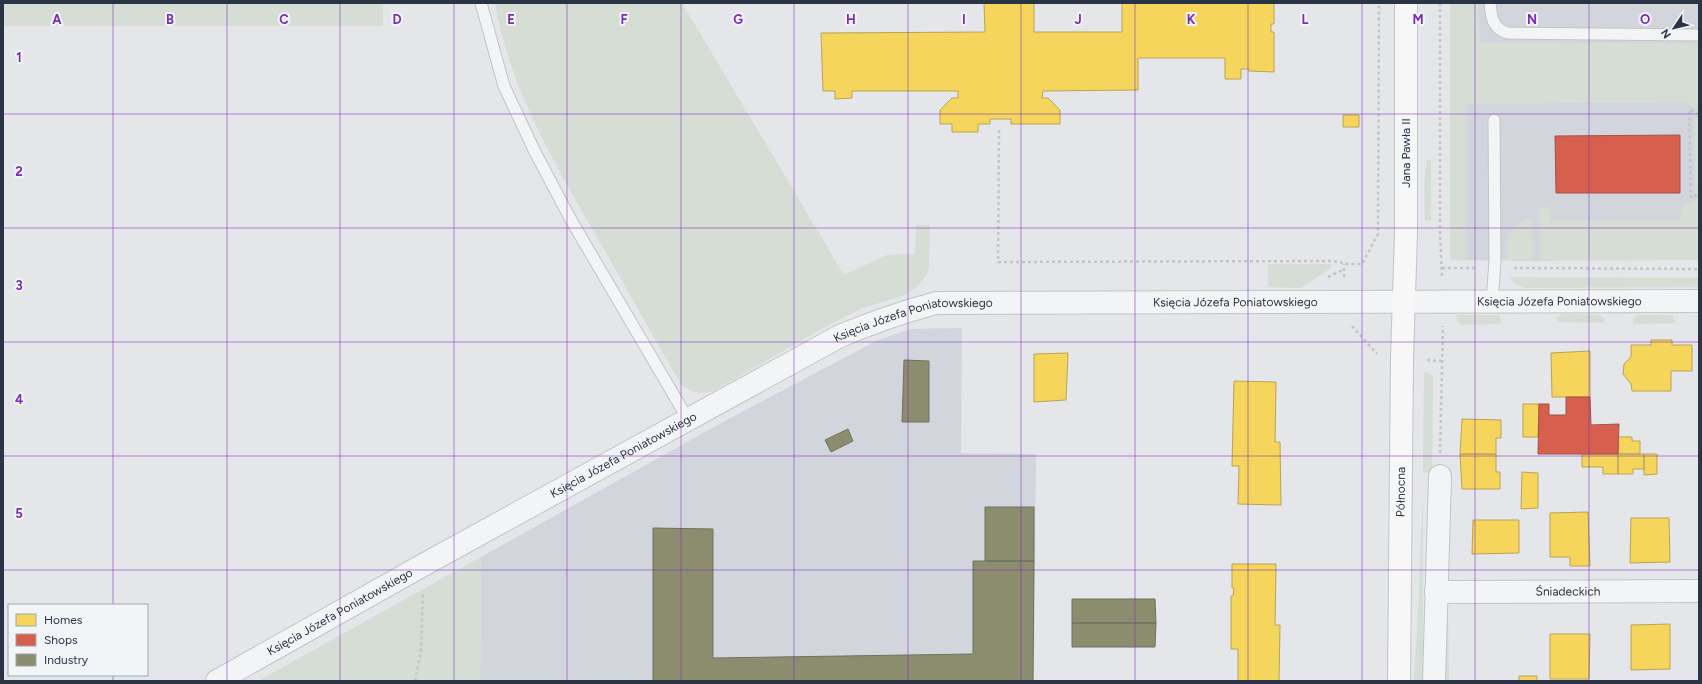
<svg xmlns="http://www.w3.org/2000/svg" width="1702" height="684" font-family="Figtree,sans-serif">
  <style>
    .built { fill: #d2d6dc }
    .green { fill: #d5ddd4 }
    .homes { fill: #f6d55c; stroke: #b8a555 }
    .shops { fill: #d6604d; stroke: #a2534a }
    .industry { fill: #8c8c6e; stroke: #6e7261 }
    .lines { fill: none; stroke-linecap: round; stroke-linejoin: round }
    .lane-casing { stroke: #c2c4c7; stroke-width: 13 }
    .street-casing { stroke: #c2c4c7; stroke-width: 24 }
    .secondary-casing { stroke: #c2c4c7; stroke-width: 24 }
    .path { stroke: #c3c5c9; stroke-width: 2.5; stroke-dasharray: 3 3; stroke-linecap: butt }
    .lane { stroke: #f3f4f6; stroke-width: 11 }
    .street { stroke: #f3f4f6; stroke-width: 22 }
    .secondary { stroke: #f7f7f7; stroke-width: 22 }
    .grid { fill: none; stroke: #7b2cbf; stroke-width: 1; stroke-opacity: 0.55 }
    .labels { text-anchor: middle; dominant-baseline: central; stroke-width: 4; stroke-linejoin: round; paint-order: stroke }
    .street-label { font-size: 12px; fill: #293444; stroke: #f2f5f8 }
    .grid-label { font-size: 13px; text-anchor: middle; font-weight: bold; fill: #7b2cbf; stroke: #f2f5f8; stroke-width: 4; stroke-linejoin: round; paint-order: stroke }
  </style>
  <rect width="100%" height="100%" fill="#e4e6e9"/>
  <path class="built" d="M1450 3H1699V219L1551 261 1450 260Z
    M962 328 961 453 1036 454 1034 681H480L481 557 721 423 878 340 910 329Z"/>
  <path class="green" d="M3 3H383V26H3Z
    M495 3H682L844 275 887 255 915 254 916 225H930L929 267 927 274 917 287 905 295 863 308 827 326 713 391C700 395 694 392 682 386 652 334 623 282 593 230 552 159 509 85 495 3Z
    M1450 3H1479L1480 43H1699V111L1684 102 1466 104V261L1450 260Z
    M1693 116 1699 118V191L1695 193Z
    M1431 159V220L1425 221 1424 184 1427 160Z
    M1699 198V260L1540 261 1539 207H1550L1551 220H1680L1681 207Z
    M1527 219H1532L1533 261 1507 260C1507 239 1505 229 1527 219Z
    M1268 264H1331V268L1301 288 1268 287Z
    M1509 277 1699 278V287L1525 288 1516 284Z
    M1561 314 1600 315 1605 320 1604 323 1557 322V318Z
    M1456 315H1499L1502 324 1461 325 1458 322Z
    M1637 315H1672L1676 323 1633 324V319Z
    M1426 372 1433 376 1432 473H1423L1424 374Z
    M1423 492V681H1414L1418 612Z
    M481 557 480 681H258Z
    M1445 607H1447L1448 614 1449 681H1442Z"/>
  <path class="homes" d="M984 3H1034V32H1122V3H1274V24H1271V32H1274V72L1249 71V69H1241V79H1225V58H1138V90L1043 91 1042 98H1048L1060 110V124H1011V119H990V124H978V132H952V124H940V110L952 98H958V91H852V98L835 99V91H823L821 33 985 32Z
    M1343 115H1359V127H1343Z
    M1651 340H1672V345H1692V371H1671V391H1632L1631 384 1623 374 1624 364 1631 357V345H1651Z
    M1590 351V397H1552L1551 353Z
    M1068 353 1066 400 1034 402V354Z
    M1234 381 1276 382 1275 442H1280L1281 505 1238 504 1239 466H1232Z
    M1523 404H1539L1538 437H1523Z
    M1462 419 1501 420V438H1496V454H1460Z
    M1618 437H1632V441H1640V454H1618Z
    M1460 454H1496V472H1500V489H1462Z
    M1582 454H1618V474H1603V467H1582Z
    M1618 454H1644V469H1633V474H1618Z
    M1644 454H1657V474L1644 475Z
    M1522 472 1538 473V508L1521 509Z
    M1588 512 1590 566H1570V557H1550V513Z
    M1631 518H1669L1670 562 1630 563Z
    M1473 520H1519V553L1472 554Z
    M1232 564H1276L1275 625H1280L1279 681H1238V649H1231V596H1233L1234 588H1232Z
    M1670 624V669L1631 670V625Z
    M1550 634H1590L1589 679H1550Z
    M1519 676H1537V681H1519Z"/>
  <path class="shops" d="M1680 135V193H1556L1555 136Z
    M1566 397H1590L1591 425 1619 424 1618 454H1538L1539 404H1549V415H1566Z"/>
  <path class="industry" d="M904 360 929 361V422H902Z
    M848 429 853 441 831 452 825 440Z
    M985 507H1034V561H985Z
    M653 528 713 529V658L973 654V561H1034L1033 681H653Z
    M1072 599H1155L1156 623H1072Z
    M1072 623H1156L1155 647H1072Z"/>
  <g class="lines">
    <defs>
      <path id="lane" d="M481 3 504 86 535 152 571 220 689 421
        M1490 3C1491 16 1492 28 1507 33L1699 35
        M1492 302 1495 261 1494 120"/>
      <g id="street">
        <path id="s1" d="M1436 592 1699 591"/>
        <path id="s2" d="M217 681 425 564 840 336C871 323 903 312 936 303L1699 301"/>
        <path d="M1434 681 1440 476"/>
      </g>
      <g id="secondary">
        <path id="s3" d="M1399 681 1402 358 1406 233V3"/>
      </g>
    </defs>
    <use href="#lane" class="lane-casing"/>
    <use href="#street" class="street-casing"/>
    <use href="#secondary" class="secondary-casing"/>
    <path class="path" d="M1440 3V232L1442 277
      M1699 114 1689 110 1691 198 1699 194
      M999 130 998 262 1331 261 1340 262 1344 264H1362L1378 234 1379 3
      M1442 268H1477
      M1514 268 1699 269
      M1328 277 1344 269
      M1344 277V264
      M1352 326 1377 354
      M1427 360 1441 361
      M1440 453 1443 326
      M415 681 421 651 423 592"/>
    <use href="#lane" class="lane"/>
    <use href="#street" class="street"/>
    <use href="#secondary" class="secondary"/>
  </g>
  <path class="grid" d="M113 3V605M227 3V681M340 3V681M454 3V681M567 3V681M681 3V681M794 3V681M908 3V681M1021 3V681M1135 3V681M1248 3V681M1362 3V681M1475 3V681M1589 3V681M3 114H1699M3 228H1699M3 342H1699M3 456H1699M3 570H1699M113 675V681"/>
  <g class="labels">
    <g class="street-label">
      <text transform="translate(1406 153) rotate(-90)">Jana Pawła II</text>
      <text stroke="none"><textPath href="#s2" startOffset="1113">Księcia Józefa Poniatowskiego</textPath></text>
      <text stroke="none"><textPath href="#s2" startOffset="1437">Księcia Józefa Poniatowskiego</textPath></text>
      <text stroke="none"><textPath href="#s2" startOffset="788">Księcia Józefa Poniatowskiego</textPath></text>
      <text stroke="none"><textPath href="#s2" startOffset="465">Księcia Józefa Poniatowskiego</textPath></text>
      <text stroke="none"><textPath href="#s3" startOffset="189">Północna</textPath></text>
      <text stroke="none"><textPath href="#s1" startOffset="132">Śniadeckich</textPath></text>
      <text stroke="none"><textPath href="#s2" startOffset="141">Księcia Józefa Poniatowskiego</textPath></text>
    </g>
  </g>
  <g class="grid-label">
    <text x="57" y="24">A</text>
    <text x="170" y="24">B</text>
    <text x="284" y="24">C</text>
    <text x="397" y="24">D</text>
    <text x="511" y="24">E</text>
    <text x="624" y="24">F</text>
    <text x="738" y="24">G</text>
    <text x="851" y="24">H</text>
    <text x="964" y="24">I</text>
    <text x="1078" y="24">J</text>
    <text x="1191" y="24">K</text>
    <text x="1305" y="24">L</text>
    <text x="1418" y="24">M</text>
    <text x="1532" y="24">N</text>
    <text x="1645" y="24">O</text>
    <text x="19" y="62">1</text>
    <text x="19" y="176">2</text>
    <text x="19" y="290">3</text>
    <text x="19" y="404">4</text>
    <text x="19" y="518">5</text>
  </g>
  <rect width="1702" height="684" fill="none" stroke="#293444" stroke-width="8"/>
  <rect x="8" y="604" width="140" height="72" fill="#f2f5f8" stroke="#a2a8b0"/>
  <rect x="16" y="614" width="20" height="12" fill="#f6d55c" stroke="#a2a8b0"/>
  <text x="44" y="624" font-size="12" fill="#293444">Homes</text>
  <rect x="16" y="634" width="20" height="12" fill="#d6604d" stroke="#a2a8b0"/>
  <text x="44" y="644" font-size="12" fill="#293444">Shops</text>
  <rect x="16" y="654" width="20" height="12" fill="#8c8c6e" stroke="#a2a8b0"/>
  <text x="44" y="664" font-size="12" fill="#293444">Industry</text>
  <g transform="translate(1674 28) rotate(235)" stroke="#f2f5f8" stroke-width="3" paint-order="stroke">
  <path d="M0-3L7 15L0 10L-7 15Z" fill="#293444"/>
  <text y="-6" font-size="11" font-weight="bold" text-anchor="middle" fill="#293444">N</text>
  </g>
</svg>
